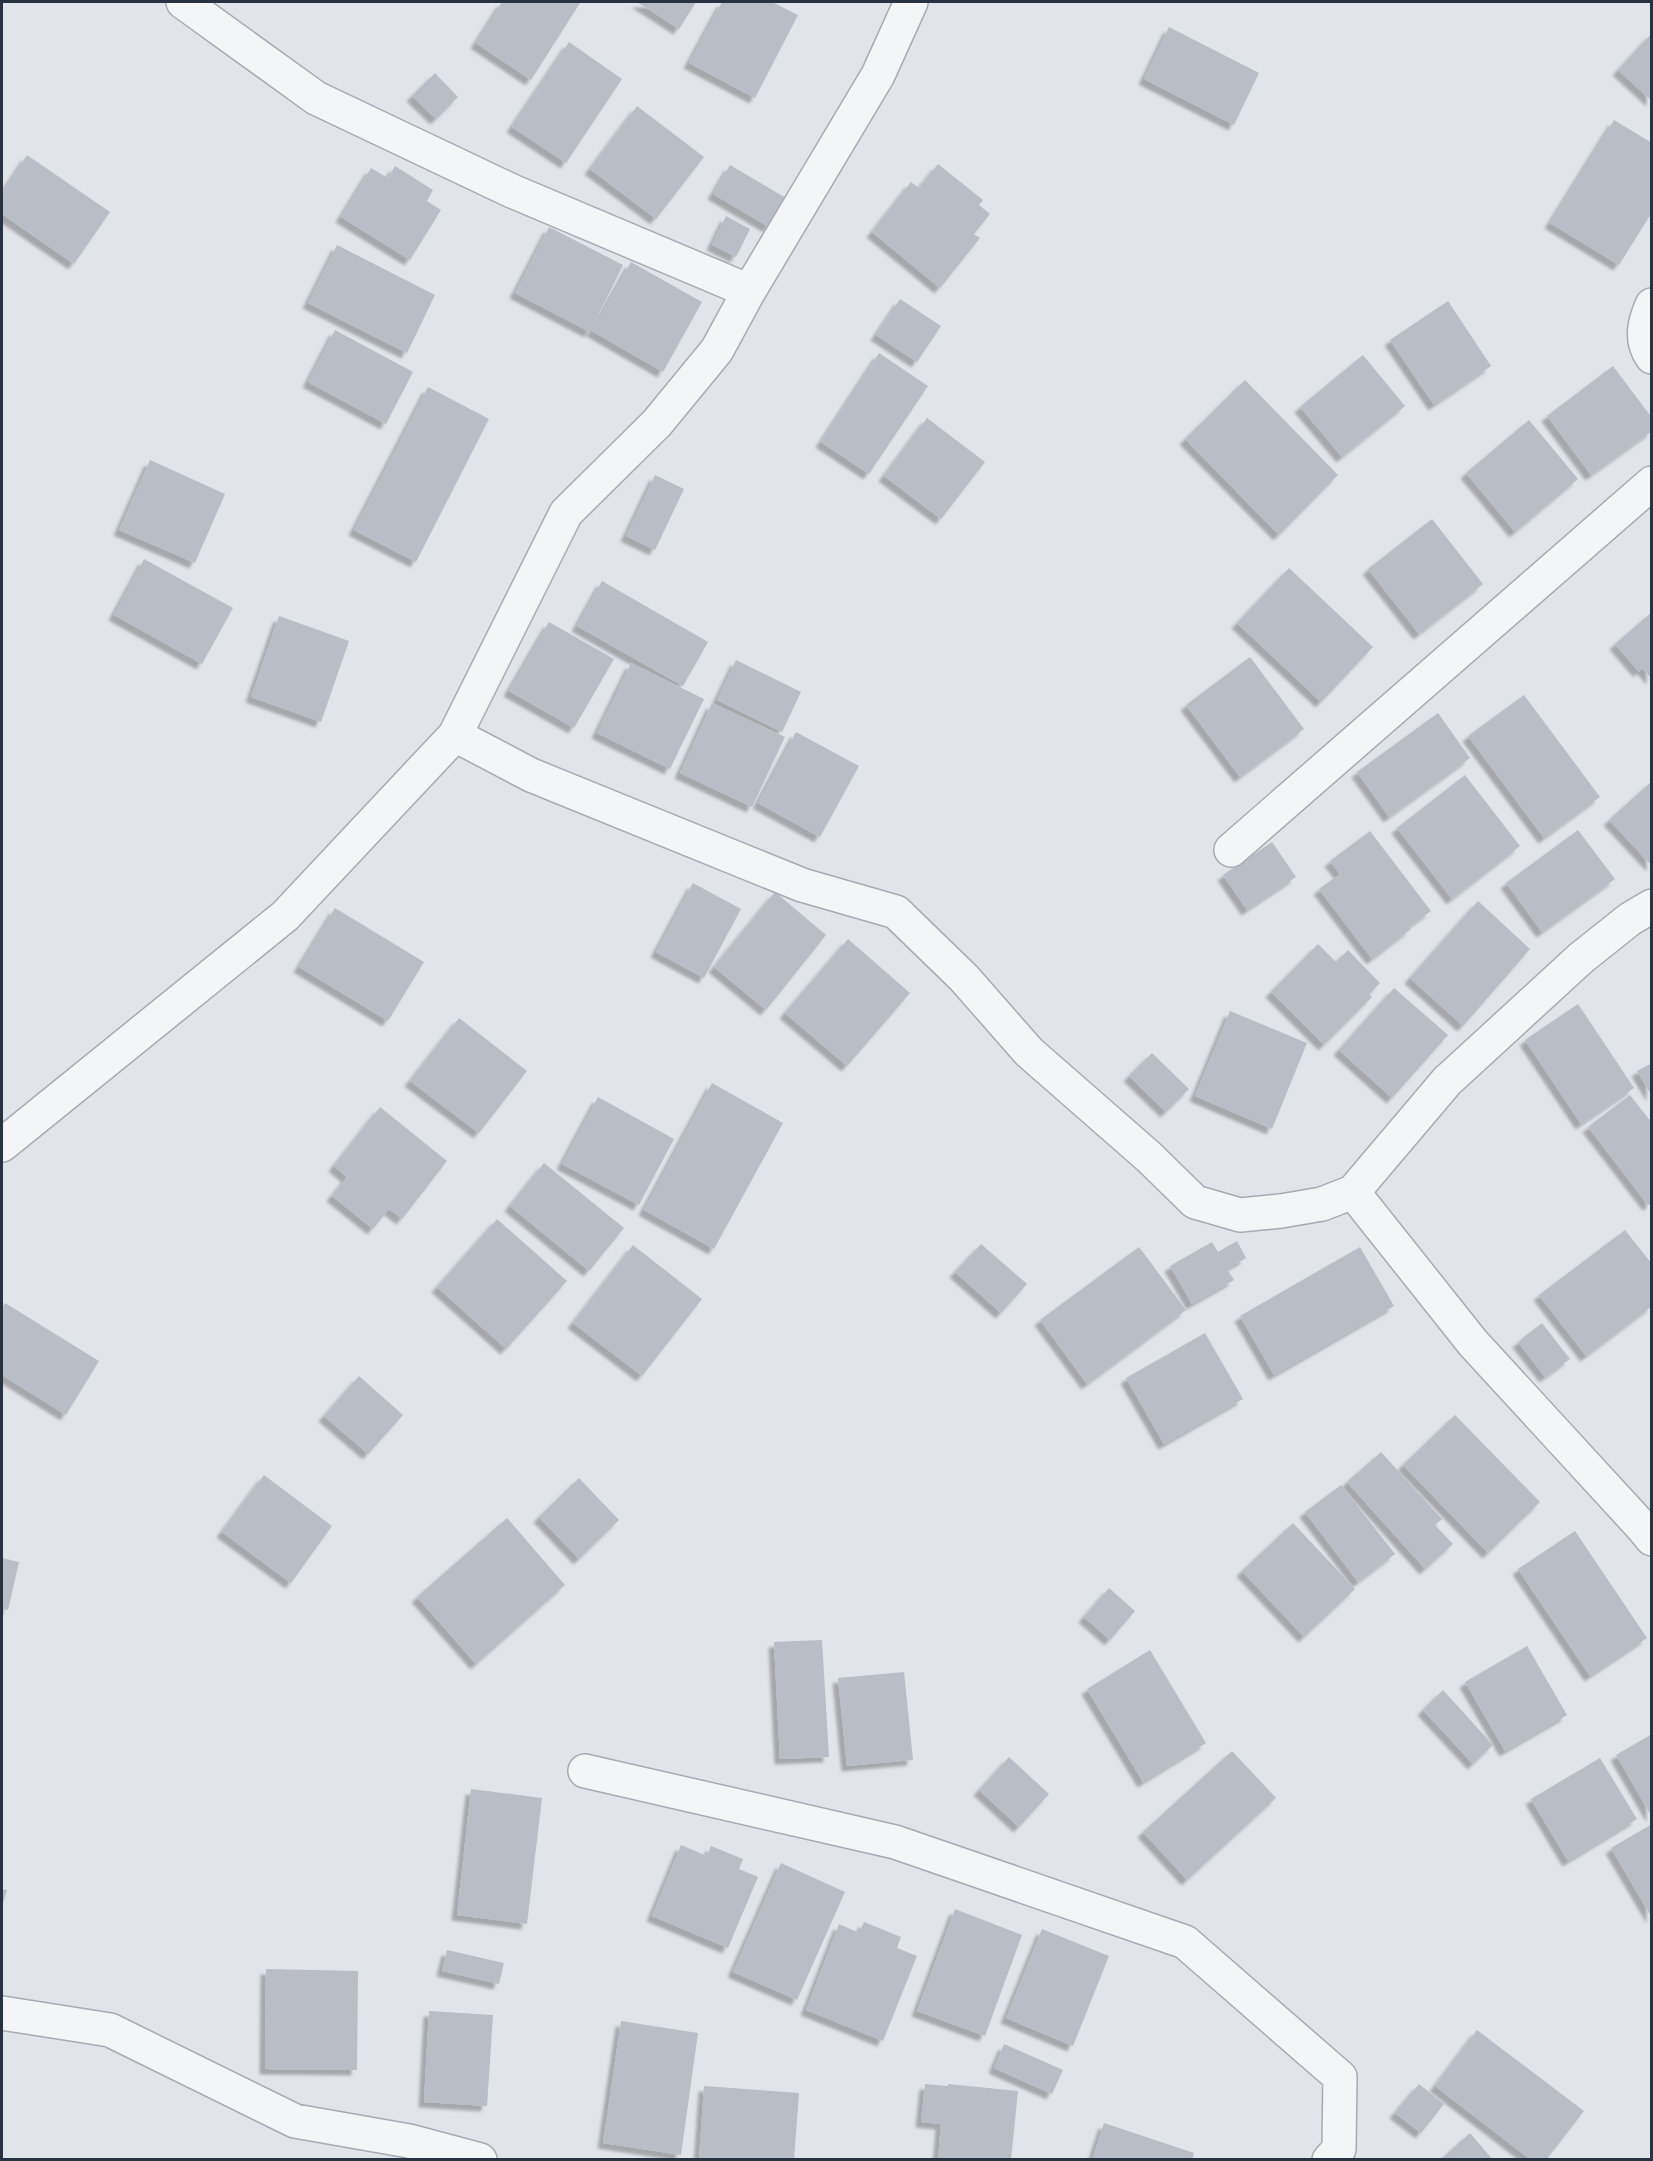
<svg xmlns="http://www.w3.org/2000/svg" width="1653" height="2161" font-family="Raleway,sans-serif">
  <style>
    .building { fill: #b8bdc6; filter: url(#shadow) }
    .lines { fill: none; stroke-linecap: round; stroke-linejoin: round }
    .street-casing { stroke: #a6abb3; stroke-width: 36 }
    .street { stroke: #f3f5f7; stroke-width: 33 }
  </style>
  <defs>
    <filter id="shadow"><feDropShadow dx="-5.5" dy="5.5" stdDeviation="1.5" flood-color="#0004"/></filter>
  </defs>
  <rect width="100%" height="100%" fill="#e1e4e9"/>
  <path class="building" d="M502 2 580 3 531 80 476 43Z
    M637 2H696L679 29Z
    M722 2H772L798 15 755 98 689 63Z
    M1169 27 1259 73 1234 125 1144 79Z
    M1652 33V101L1618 70Z
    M569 42 622 79 566 163 512 127Z
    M435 73 458 97 436 119 412 96Z
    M637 106 704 157 656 219 590 169Z
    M1614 120 1652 143V212L1619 265 1550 223Z
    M27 155 110 212 74 264 2 214V193Z
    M938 164 983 200 979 205 990 214 974 234 980 238 940 288 872 232 911 182 919 188Z
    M730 165 786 198 769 227 713 194Z
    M395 166 433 190 427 201 441 210 410 260 341 217 371 168 388 178Z
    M726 216 750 229 736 257 712 245Z
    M549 227 623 265 590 332 515 293Z
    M337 245 435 295 407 353 308 303Z
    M631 262 702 302 663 372 592 331Z
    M900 299 941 326 917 362 876 335Z
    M1448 301 1491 366 1434 405 1390 340Z
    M335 330 413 372 386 424 308 382Z
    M879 353 928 386 869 474 821 442Z
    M1363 355 1405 406 1342 457 1300 407Z
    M1613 366 1652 418V431L1591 475 1547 416Z
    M1245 380 1338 475 1279 535 1185 439Z
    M428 387 489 419 416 562 354 530Z
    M927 418 985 462 941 519 884 476Z
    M1529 420 1578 479 1515 532 1466 473Z
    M150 460 225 494 195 563 119 530Z
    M655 475 684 489 655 550 626 536Z
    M1432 519 1483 584 1419 634 1368 569Z
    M144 559 233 608 202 664 114 615Z
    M1289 568 1373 647 1321 702 1237 623Z
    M602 581 708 642 683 686 577 626Z
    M1652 612V679L1642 668 1639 672 1615 644Z
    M279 616 349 641 321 722 251 697Z
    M549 622 614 659 574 728 509 691Z
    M1250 657 1304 729 1240 777 1186 705Z
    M736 660 801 692 782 732 717 700Z
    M631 663 704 699 670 769 597 733Z
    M1524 695 1600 797 1544 838 1468 736Z
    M712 703 785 737 752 807 680 773Z
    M1438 713 1470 758 1389 817 1357 772Z
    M796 732 859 766 820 837 758 803Z
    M1465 775 1520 846 1452 899 1397 828Z
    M1652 781V866L1609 820Z
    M1578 830 1615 879 1542 932 1506 883Z
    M1370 831 1431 911 1409 927 1411 929 1372 959 1319 889 1340 874 1330 861Z
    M1272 842 1296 877 1247 910 1223 875Z
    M693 883 741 909 704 978 656 952Z
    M775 892 826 935 766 1010 714 967Z
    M1478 901 1530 949 1463 1026 1410 978Z
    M335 908 424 962 388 1021 299 967Z
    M848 939 910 993 847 1066 785 1013Z
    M1318 944 1336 962 1348 950 1380 983 1369 994 1372 997 1324 1045 1271 992Z
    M1394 988 1448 1035 1392 1098 1339 1050Z
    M1578 1004 1634 1088 1581 1124 1525 1040Z
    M1230 1011 1307 1043 1272 1129 1195 1096Z
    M459 1018 527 1071 479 1133 410 1081Z
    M1152 1053 1189 1089 1166 1112 1129 1076Z
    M1652 1063V1096L1637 1071Z
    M712 1083 783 1123 714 1249 644 1210Z
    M1630 1095 1652 1123V1203L1648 1205 1588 1127Z
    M598 1097 674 1139 639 1205 562 1164Z
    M380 1107 447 1161 402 1219 389 1209 373 1229 332 1196 347 1177 334 1166Z
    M544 1163 624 1228 589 1271 510 1206Z
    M497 1219 567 1281 506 1349 437 1287Z
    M1625 1230 1652 1264V1306L1586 1356 1539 1295Z
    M1237 1241 1246 1258 1227 1269 1234 1280 1192 1304 1170 1266 1212 1242 1218 1252Z
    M981 1244 1027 1284 1001 1313 955 1272Z
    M633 1245 702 1299 642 1376 573 1323Z
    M1139 1247 1186 1310 1087 1384 1040 1320Z
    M1360 1247 1394 1306 1274 1375 1240 1316Z
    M5 1303 99 1361 66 1415 2 1375V1308Z
    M1542 1323 1570 1359 1545 1377 1518 1342Z
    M1205 1333 1243 1399 1164 1444 1126 1378Z
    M359 1376 403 1415 368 1454 324 1416Z
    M1455 1415 1540 1502 1488 1553 1403 1465Z
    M1381 1452 1442 1519 1435 1525 1453 1544 1425 1569 1347 1482Z
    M264 1475 332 1526 291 1583 222 1532Z
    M579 1478 619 1520 579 1559 539 1517Z
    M1341 1485 1395 1554 1358 1582 1305 1512Z
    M507 1518 565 1585 476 1664 417 1597Z
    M1293 1523 1355 1589 1304 1637 1242 1571Z
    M1575 1531 1647 1638 1590 1676 1518 1569Z
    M2 1558 19 1562 8 1610 2 1608Z
    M1109 1588 1135 1611 1110 1640 1084 1617Z
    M822 1640 829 1757 780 1759 774 1642Z
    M1527 1646 1567 1715 1505 1751 1465 1682Z
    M1150 1650 1206 1743 1143 1782 1087 1689Z
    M904 1672 913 1760 847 1766 838 1678Z
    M1443 1690 1493 1745 1473 1764 1423 1710Z
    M1652 1734V1817L1616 1755Z
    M1232 1751 1276 1798 1187 1880 1143 1832Z
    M1009 1757 1049 1794 1019 1827 979 1790Z
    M1600 1758 1637 1819 1568 1861 1531 1799Z
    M471 1789 542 1798 527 1924 457 1915Z
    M1652 1824V1918L1611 1848Z
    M681 1845 707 1856 711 1846 743 1859 739 1869 758 1877 728 1948 652 1916Z
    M781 1863 845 1892 797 2000 733 1972Z
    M2 1889 7 1890 2 1907Z
    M955 1909 1022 1935 985 2036 917 2011Z
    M864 1922 901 1937 897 1948 917 1956 883 2041 806 2010 839 1924 859 1933Z
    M1042 1929 1109 1956 1073 2046 1006 2018Z
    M447 1950 504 1963 499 1984 442 1971Z
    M266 1969 358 1971 357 2070 265 2069Z
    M429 2011 493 2015 487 2106 424 2102Z
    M621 2021 698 2033 681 2155 603 2143Z
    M1477 2030 1584 2111 1546 2160H1531L1435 2086Z
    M1004 2044 1063 2070 1052 2094 994 2068Z
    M925 2084 948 2086V2084L1018 2091 1011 2160H938L941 2124 921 2122Z
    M1419 2084 1444 2104 1421 2133 1395 2113Z
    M704 2086 799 2093 794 2160H699Z
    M1104 2123 1194 2153 1192 2160H1092Z
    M1470 2133 1493 2160H1440Z"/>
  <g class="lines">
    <defs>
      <path id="street" d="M183 2 316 98 512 191 749 291
        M911 2 878 75 749 291 717 350 657 423 566 513 455 735 531 775 802 885 896 912 964 978 1029 1052 1149 1157 1195 1202 1240 1215 1281 1211 1322 1204 1353 1192 1473 1343 1643 1528 1652 1539
        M1652 305C1644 323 1640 340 1652 357
        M1231 850 1652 483
        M2 1145 285 916 455 735
        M1353 1192 1447 1081 1581 958 1630 919 1652 906
        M585 1771 895 1842 1185 1942 1340 2077 1339 2149 1329 2160
        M2 2013 110 2030 295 2121 409 2141 480 2160"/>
    </defs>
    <use href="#street" class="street-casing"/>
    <use href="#street" class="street"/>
  </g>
  <rect width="1653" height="2161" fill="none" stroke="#293240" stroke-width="6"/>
</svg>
